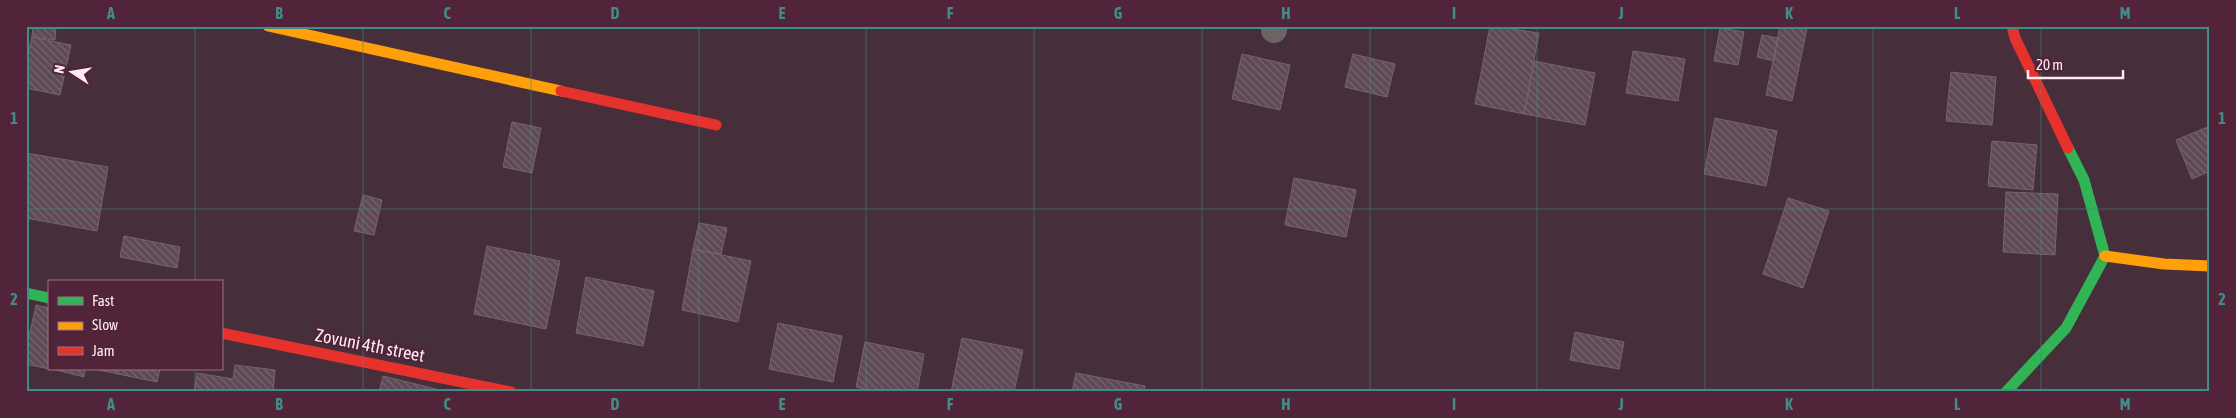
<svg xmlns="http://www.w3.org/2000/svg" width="2236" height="418" font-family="'Asap Condensed',sans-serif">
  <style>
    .building { fill: url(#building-back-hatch); stroke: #78636d }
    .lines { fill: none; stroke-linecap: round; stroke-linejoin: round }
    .street { stroke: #6d6362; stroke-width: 26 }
    .fast { stroke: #30b455; stroke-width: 11 }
    .slow { stroke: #ff9f0a; stroke-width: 11 }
    .jam { stroke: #e5322d; stroke-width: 11 }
    .grid { fill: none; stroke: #3f8d88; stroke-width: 1; stroke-opacity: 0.55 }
    .labels { text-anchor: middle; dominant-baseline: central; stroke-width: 4.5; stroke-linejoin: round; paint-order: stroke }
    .street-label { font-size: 18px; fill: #fdebf1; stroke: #512439 }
    .neatline { fill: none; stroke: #3f8d88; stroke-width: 2 }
    .grid-label { font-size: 16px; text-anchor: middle; font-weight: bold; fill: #3f8d88 }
  </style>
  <defs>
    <pattern id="building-back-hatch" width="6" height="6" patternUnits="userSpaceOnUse" patternTransform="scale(1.25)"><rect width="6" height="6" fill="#5e4a54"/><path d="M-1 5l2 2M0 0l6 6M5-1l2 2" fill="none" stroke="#76646d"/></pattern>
  </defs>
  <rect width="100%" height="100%" fill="#462e3a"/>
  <path class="building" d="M33 26H56L55 40 32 37Z
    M1490 26 1539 33 1524 114 1475 104Z
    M1780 26 1807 28 1792 101 1766 95Z
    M1720 28 1744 32 1738 65 1714 61Z
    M1762 35 1778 38 1774 61 1757 57Z
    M32 37 71 45 60 95 26 88V63Z
    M1633 51 1685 59 1678 101 1626 93Z
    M1242 54 1290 65 1280 110 1232 99Z
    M1353 54 1395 64 1387 97 1345 87Z
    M1534 61 1595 73 1585 125 1524 114Z
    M1951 72 1996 77 1992 125 1946 121Z
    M1715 118 1777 131 1766 186 1704 174Z
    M512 122 541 128 532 173 503 167Z
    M2210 126V171L2192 179 2176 140Z
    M1992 141 2037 145 2033 190 1988 186Z
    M26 153 108 167 97 231 26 218Z
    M1294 178 1356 190 1346 237 1285 225Z
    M2006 192 2058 194 2055 255 2003 252Z
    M363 195 382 200 374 235 354 231Z
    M1788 198 1829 211 1803 288 1763 274Z
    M699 223 727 228 721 254 693 249Z
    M124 236 180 247 177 268 120 257Z
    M487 246 560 261 546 329 474 314Z
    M693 249 751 261 738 322 682 310Z
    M586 277 654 291 643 346 576 333Z
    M36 305 49 308V369L26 364V350Z
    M778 323 842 336 833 382 769 369Z
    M1575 332 1624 342 1619 369 1570 360Z
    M962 338 1023 350 1014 392H951Z
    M865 342 924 354 917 392H878L856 387Z
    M235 365 275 370 273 392H194L197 373 233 379Z
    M52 369H85L84 377Z
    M94 369H160L157 382Z
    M1076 373 1145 386 1144 392H1072Z
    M383 376 448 392H379Z"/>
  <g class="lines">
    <path class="street" d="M1274 30V26"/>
    <path class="fast" d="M26 293 49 298
      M2006 392 2066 328 2105 256 2084 180 2068 148"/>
    <path class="slow" d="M268 26 561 91
      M2105 256 2164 264 2210 266"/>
    <path class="jam" d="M2012 26 2015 38 2068 148
      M561 91 716 125
      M221 333 511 392"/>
  </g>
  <path class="grid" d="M195 26V282M363 26V392M531 26V392M699 26V392M866 26V392M1034 26V392M1202 26V392M1370 26V392M1537 26V392M1705 26V392M1873 26V392M2041 26V392M26 209H2210M195 369V392"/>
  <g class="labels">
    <g class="street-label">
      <text transform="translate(370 345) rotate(11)">Zovuni 4th street</text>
    </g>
  </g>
  <rect width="2236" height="418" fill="none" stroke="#512439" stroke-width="55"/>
  <rect x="48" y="280" width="175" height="90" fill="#512439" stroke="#967483"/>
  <rect x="58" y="297" width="25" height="8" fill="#30b455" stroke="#967483"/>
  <text x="92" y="306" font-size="15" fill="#fdebf1">Fast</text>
  <rect x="58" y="322" width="25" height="8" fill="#ff9f0a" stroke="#967483"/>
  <text x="92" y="330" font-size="15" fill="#fdebf1">Slow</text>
  <rect x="58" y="347" width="25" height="8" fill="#e5322d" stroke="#967483"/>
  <text x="92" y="356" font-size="15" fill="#fdebf1">Jam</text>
  <g transform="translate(72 72) rotate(282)" stroke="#512439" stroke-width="4" paint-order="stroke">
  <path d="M0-4L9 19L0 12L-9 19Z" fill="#fdebf1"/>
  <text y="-8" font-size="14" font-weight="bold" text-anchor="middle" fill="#fdebf1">N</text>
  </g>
  <path d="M2028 70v8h95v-8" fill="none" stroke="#fdebf1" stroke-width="2.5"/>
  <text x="2036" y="70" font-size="15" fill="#fdebf1" stroke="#512439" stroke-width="4" paint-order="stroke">20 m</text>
  <rect x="28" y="28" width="2180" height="362" class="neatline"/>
  <g class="grid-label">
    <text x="111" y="19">A</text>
    <text x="279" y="19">B</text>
    <text x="447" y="19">C</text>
    <text x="615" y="19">D</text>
    <text x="782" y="19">E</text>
    <text x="950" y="19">F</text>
    <text x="1118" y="19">G</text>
    <text x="1286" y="19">H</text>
    <text x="1454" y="19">I</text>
    <text x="1621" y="19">J</text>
    <text x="1789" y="19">K</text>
    <text x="1957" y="19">L</text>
    <text x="2125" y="19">M</text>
    <text x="14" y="124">1</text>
    <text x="2222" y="124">1</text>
    <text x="14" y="305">2</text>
    <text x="2222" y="305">2</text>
    <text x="111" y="410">A</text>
    <text x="279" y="410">B</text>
    <text x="447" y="410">C</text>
    <text x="615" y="410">D</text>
    <text x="782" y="410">E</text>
    <text x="950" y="410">F</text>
    <text x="1118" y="410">G</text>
    <text x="1286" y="410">H</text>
    <text x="1454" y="410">I</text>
    <text x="1621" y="410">J</text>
    <text x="1789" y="410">K</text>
    <text x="1957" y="410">L</text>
    <text x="2125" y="410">M</text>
  </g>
</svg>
